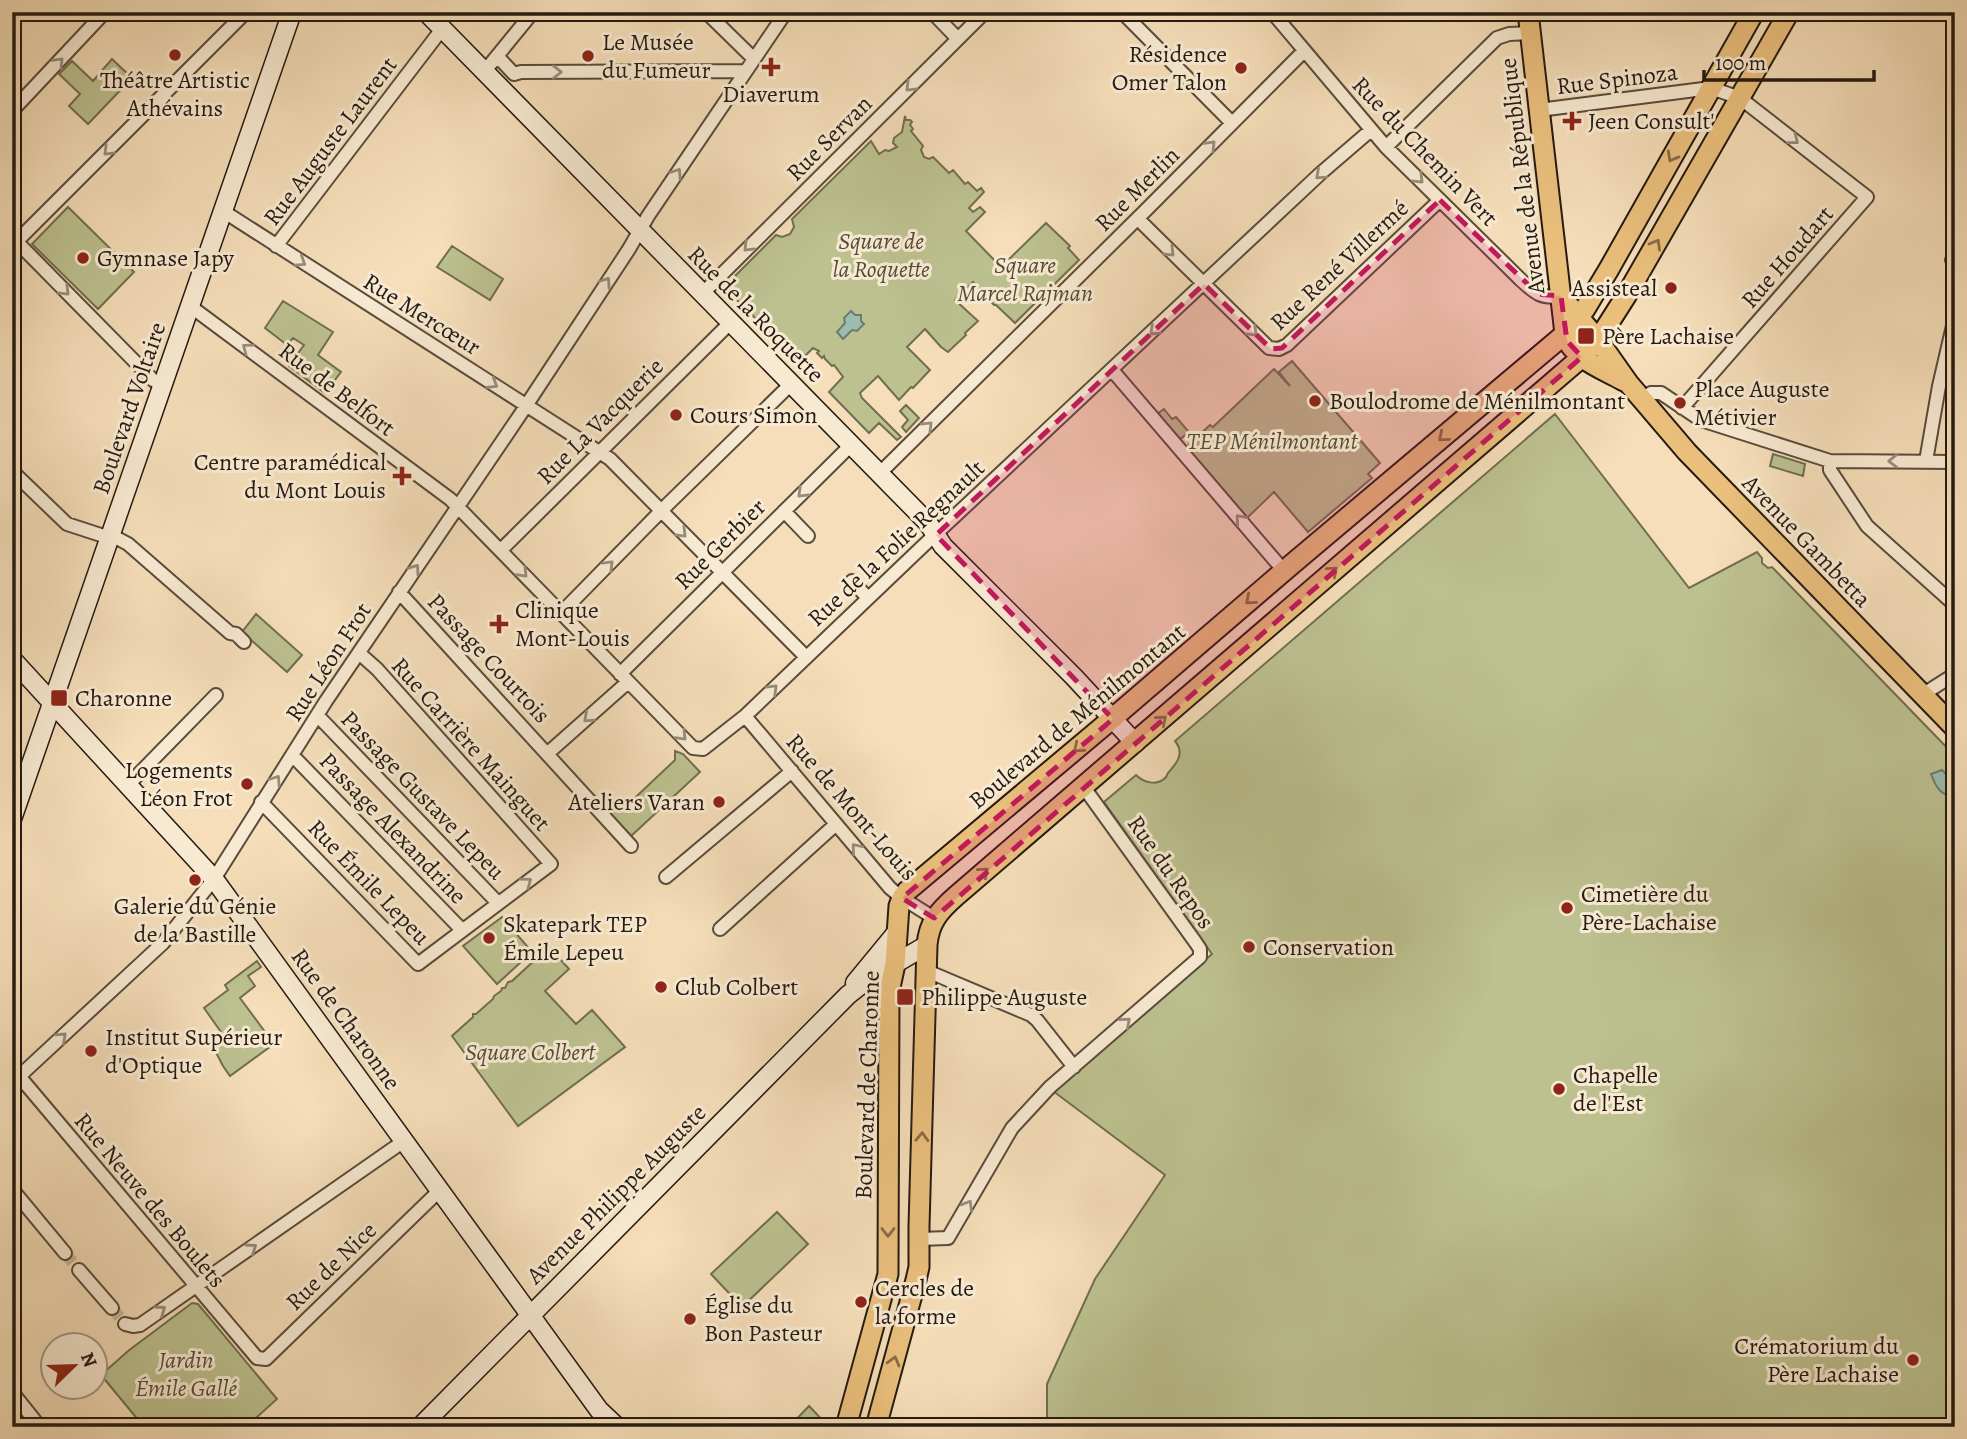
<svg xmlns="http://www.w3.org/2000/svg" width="1967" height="1439" font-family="Alegreya,serif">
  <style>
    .green { fill: #bcc18f; stroke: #706e50; stroke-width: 2 }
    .water { fill: #9cbcaf; stroke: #6c7b70; stroke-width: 2 }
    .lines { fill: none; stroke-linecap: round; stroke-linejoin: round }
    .street-tunnel { stroke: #cbb798; stroke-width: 12; stroke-dasharray: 12 6; stroke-linecap: butt }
    .street-casing { stroke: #594b3c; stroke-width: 16 }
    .secondary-casing { stroke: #251a12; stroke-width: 21 }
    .primary-casing { stroke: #251a12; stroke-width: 23 }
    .street { stroke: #f8ead2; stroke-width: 12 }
    .secondary { stroke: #f8ead2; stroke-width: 18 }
    .primary { stroke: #eabf7c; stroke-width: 19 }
    .oneway { stroke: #998c7c }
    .oneway2 { stroke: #886c47 }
    .marked { fill: #c2185b; fill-opacity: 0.2; stroke: #c2185b; stroke-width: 5; stroke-dasharray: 14 9; stroke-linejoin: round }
    .poi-dot { fill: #8f2418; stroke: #f8ead2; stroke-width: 2.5 }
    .labels { text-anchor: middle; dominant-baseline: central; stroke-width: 6; stroke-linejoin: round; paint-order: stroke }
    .poi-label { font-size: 24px; fill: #251a12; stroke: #f8ead2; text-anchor: start }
    .street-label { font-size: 24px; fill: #251a12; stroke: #f8ead2 }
    .park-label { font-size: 24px; font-style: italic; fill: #524c38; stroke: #f8ead2 }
  </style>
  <rect width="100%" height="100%" fill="#f5deb9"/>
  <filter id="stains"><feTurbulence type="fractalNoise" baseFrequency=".00286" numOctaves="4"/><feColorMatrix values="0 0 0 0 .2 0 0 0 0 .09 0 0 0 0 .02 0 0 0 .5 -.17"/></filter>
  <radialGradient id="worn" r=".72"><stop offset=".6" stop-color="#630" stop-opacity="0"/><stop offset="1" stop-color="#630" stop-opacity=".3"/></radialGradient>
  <path class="green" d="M112 59 132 78 88 124 69 106 80 94 59 74 72 61 93 81Z
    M905 116 906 120H910L912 122 910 125 913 129 911 131 923 146 921 150 924 157 929 159 933 157 949 173 953 170 965 184 968 182 977 191 981 188 984 192 969 208 973 212 980 207 985 212 966 231 1001 267 1046 223 1070 246 1068 248 1079 260 1015 323 996 305H994L973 282 955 300 978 321 965 333 966 335 948 352 941 347 925 329 907 347 930 370 913 388 911 387 899 400 878 376 860 393 862 398 901 437 897 440 879 423 869 433 829 392 843 377 834 365 832 366 825 359 824 356 822 358 817 353 819 351 813 348 799 362 727 290 737 280 735 276 776 235 782 237 790 234 794 227 792 219 871 141 879 154 885 150 889 151 897 147 893 143 894 138 902 132Z
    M68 207 134 272 98 309 32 244Z
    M452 246 503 279 490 300 437 267Z
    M283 301 333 332 318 355 341 372 325 393 289 366 304 345 293 338 287 345 265 328Z
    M1292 361 1380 463 1368 474 1372 478 1308 532 1274 492 1247 518 1185 448 1210 425 1213 427 1274 369 1290 386 1279 372Z
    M906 405 919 418 906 432 902 427 908 420 900 411Z
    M1164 409 1172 419 1176 417 1189 432 1179 440 1157 414Z
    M1555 414 1689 588 1757 552 1762 558V563L1768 568 1772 567 1955 756V1427H1047V1384L1095 1279 1165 1175 1053 1091 1212 954 1104 802 1136 775C1143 782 1157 787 1166 777 1167 776 1167 774 1168 773 1175 765 1186 754 1175 741Z
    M1773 454 1805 464 1803 476 1770 466Z
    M256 614 302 655 287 672 242 632Z
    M675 751 683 754 700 772 630 837 610 815 613 810 621 811 675 760Z
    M502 917 532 952 497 984 463 946Z
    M549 947 569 969 545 991 576 1024 592 1010 625 1047 518 1126 452 1036 473 1017V1014H476L493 999 494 996 501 991 502 988H505L508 982 512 981Z
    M257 961 261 967 248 976 255 986 240 998 274 1044 230 1076 223 1066 210 1041 221 1032 204 1008 228 990 225 985Z
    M777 1212 808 1244 742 1307 711 1274Z
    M192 1303 198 1304 277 1399 246 1427H144L101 1375 128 1351Z
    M809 1406 826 1424 835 1427H789Z"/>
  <path class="water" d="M851 311 855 315H861V321L864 324 857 331 852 330 843 339 837 332 845 323 844 318Z
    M1942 770 1953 781 1954 793 1950 796C1938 793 1935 784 1931 774Z"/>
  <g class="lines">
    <path class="street-tunnel" d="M65 1253 79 1270
      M112 1308 125 1324"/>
    <defs>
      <path id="street" d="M706 12 754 59
        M932 12 958 39
        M1122 12 1232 123
        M1272 12 1386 147 1521 280C1535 293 1541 299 1561 296
        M497 56 514 74 521 72 746 71
        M484 72 533 12
        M1539 110 1711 88 1740 98 1867 197 1682 408
        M12 111 105 12
        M1386 147 1497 38 1509 34 1530 33
        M223 211 610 459 806 657
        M1138 219 1269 348 1279 349 1287 345 1440 200
        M17 242 153 380 163 385
        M12 246 246 12
        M276 246 442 29
        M1955 258 1952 260 1955 262
        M702 294 985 12
        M190 306 450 499 693 748 703 749 745 716 923 546 1321 173 1371 130
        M1112 370 1284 571
        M1642 399 1651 393H1661L1701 420 1830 461 1955 462
        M1830 461V470L1867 526 1955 605
        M1926 461 1939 386 1955 317
        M12 471 67 524 110 538
        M879 474 1146 210 1304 51
        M784 511 808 536
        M111 535 128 544 230 633 236 634 244 642
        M501 550 730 323
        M852 581 868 598
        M399 592 631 846
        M561 613 668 504 791 384
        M620 674 851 445
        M1922 695 1955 674
        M317 715 498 903
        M745 716 890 888 902 898 934 918
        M548 753 628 682
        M292 755 462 930
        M128 785 216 695
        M261 802 418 964 551 864 377 669 359 653
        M666 877 792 771
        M720 929 835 825
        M927 971 1031 1015 1037 1020 1074 1067
        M19 1076 257 1358 266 1359 440 1190
        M12 1083 163 943 214 879 326 701 520 415 629 249 648 216 786 12
        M12 1189 65 1253
        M919 1239 948 1238 1012 1128 1050 1087 1200 957V949L1196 943 1083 786
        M79 1270 112 1308
        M125 1324 133 1326 140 1325 404 1141
        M12 1392 40 1427"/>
      <path id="secondary" d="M426 12 928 523 943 546 1074 677 1135 743
        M12 659 214 879 599 1410 617 1427
        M12 819 292 12
        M855 983 897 932
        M420 1427 848 995 867 980 927 945"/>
      <path id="primary" d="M1528 12 1565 334C1572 359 1603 369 1624 381
        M1561 296 1598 340 1629 384 1687 452 1955 728
        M846 1427 888 1274 889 992 895 964 899 906 902 898 907 891 1113 718 1291 565 1565 334 1585 309 1609 269 1754 12
        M876 1427 916 1280 919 1267V1226L927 945C929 922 939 911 956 896L1582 357 1598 340 1626 296 1789 12"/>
    </defs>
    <use href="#street" class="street-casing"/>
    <use href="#secondary" class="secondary-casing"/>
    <use href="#primary" class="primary-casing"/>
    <use href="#street" class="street"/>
    <use href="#secondary" class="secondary"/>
    <use href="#primary" class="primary"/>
  </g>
  <defs><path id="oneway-chevron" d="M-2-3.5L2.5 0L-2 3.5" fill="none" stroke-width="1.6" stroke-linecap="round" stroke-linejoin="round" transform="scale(1.75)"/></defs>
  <g class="oneway">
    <use href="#oneway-chevron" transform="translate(59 62) rotate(-46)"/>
    <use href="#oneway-chevron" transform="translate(557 72)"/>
    <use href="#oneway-chevron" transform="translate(910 87) rotate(135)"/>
    <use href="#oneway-chevron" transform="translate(1794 140) rotate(38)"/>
    <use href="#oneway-chevron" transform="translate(1211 145) rotate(-46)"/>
    <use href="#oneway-chevron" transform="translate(108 151) rotate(135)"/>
    <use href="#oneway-chevron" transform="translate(677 173) rotate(-56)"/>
    <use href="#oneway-chevron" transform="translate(1320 175) rotate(138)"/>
    <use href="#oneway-chevron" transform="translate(1419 179) rotate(45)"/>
    <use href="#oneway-chevron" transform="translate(748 247) rotate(135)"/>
    <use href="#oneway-chevron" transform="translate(1170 252) rotate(45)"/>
    <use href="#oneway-chevron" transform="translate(301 262) rotate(33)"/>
    <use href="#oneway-chevron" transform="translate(606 282) rotate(-56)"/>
    <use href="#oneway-chevron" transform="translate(65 291) rotate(45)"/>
    <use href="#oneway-chevron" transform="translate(1154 331) rotate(137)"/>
    <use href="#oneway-chevron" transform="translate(1253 332) rotate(45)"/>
    <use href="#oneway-chevron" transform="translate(247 348) rotate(-143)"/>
    <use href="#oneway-chevron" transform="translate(493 384) rotate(32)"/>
    <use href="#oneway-chevron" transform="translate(928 426) rotate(-45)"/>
    <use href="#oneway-chevron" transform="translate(1893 461) rotate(179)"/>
    <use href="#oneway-chevron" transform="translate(802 493) rotate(136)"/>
    <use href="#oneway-chevron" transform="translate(1240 519) rotate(-131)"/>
    <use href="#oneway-chevron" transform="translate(682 533) rotate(45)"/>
    <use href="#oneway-chevron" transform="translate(609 565) rotate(-45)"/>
    <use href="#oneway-chevron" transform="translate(415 569) rotate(-55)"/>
    <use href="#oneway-chevron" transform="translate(523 573) rotate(46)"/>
    <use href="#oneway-chevron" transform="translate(773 689) rotate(-44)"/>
    <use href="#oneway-chevron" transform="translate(588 718) rotate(138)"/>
    <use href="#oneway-chevron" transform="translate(682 736) rotate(46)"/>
    <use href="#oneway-chevron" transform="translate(276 780) rotate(-56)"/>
    <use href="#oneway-chevron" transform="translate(856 848) rotate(-130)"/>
    <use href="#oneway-chevron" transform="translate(527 882) rotate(-37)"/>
    <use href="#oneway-chevron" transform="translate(1126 1022) rotate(-41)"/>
    <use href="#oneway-chevron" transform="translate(62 1037) rotate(-43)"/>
    <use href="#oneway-chevron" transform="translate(968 1205) rotate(-59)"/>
    <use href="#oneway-chevron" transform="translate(252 1248) rotate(-35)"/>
    <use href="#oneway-chevron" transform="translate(161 1310) rotate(-35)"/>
  </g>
  <g class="oneway2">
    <use href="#oneway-chevron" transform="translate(1672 157) rotate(119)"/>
    <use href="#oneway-chevron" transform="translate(1656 244) rotate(-60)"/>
    <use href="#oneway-chevron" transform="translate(1443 437) rotate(139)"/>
    <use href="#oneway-chevron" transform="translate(1333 571) rotate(-41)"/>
    <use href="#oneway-chevron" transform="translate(1250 600) rotate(139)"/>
    <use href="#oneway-chevron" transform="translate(1162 720) rotate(-41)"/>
    <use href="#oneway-chevron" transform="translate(1078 748) rotate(140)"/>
    <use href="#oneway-chevron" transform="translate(984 872) rotate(-41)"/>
    <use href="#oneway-chevron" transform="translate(922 1137) rotate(-88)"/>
    <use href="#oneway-chevron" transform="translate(888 1232) rotate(90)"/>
    <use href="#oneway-chevron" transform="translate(894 1361) rotate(-75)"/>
  </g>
  <path class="marked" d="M1440 200 1538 294 1561 296 1567 341 1582 357 934 918 902 898 1113 719 936 535 1204 284 1271 349 1282 348Z"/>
  <g class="poi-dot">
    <circle cx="175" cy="55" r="7"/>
    <circle cx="588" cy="56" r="7"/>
    <path d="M767.5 56.5h7v7h7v7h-7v7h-7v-7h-7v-7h7z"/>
    <circle cx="1241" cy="68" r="7"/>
    <path d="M1568.5 110.5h7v7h7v7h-7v7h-7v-7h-7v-7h7z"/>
    <circle cx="83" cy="258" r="7"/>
    <circle cx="1671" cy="288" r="7"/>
    <rect x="1577" y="327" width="18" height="18" rx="3.5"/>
    <circle cx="1315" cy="401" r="7"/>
    <circle cx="1680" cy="403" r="7"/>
    <circle cx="676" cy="415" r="7"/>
    <path d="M398.5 465.5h7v7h7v7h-7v7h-7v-7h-7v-7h7z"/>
    <path d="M495.5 613.5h7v7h7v7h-7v7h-7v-7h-7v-7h7z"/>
    <rect x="50" y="689" width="18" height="18" rx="3.5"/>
    <circle cx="247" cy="784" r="7"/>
    <circle cx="719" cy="802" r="7"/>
    <circle cx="195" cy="880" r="7"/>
    <circle cx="1567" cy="908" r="7"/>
    <circle cx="489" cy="938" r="7"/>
    <circle cx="1249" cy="947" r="7"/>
    <circle cx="661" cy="987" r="7"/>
    <rect x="896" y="988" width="18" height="18" rx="3.5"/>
    <circle cx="91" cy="1051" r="7"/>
    <circle cx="1559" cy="1089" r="7"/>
    <circle cx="861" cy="1302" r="7"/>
    <circle cx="690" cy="1319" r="7"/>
    <circle cx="1913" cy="1360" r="7"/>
  </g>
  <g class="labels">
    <g class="poi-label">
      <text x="602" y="42">Le Musée<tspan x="602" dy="28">du Fumeur</tspan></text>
      <text x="1227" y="54" text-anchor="end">Résidence<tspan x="1227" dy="28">Omer Talon</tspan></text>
      <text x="175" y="80" text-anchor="middle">Théâtre Artistic<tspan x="175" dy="28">Athévains</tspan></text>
      <text x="771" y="94" text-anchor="middle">Diaverum</text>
      <text x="1588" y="121">Jeen Consult'</text>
      <text x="97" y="258">Gymnase Japy</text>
      <text x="1657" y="288" text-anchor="end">Assisteal</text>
      <text x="1602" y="336">Père Lachaise</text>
      <text x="1694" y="389">Place Auguste<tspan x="1694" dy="28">Métivier</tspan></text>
      <text x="1329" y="401">Boulodrome de Ménilmontant</text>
      <text x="690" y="415">Cours Simon</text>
      <text x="386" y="462" text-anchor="end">Centre paramédical<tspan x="386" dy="28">du Mont Louis</tspan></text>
      <text x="515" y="610">Clinique<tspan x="515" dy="28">Mont-Louis</tspan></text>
      <text x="75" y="698">Charonne</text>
      <text x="233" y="770" text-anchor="end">Logements<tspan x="233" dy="28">Léon Frot</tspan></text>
      <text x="705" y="802" text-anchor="end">Ateliers Varan</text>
      <text x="1581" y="894">Cimetière du<tspan x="1581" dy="28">Père-Lachaise</tspan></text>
      <text x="195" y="906" text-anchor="middle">Galerie du Génie<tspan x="195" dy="28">de la Bastille</tspan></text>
      <text x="503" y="924">Skatepark TEP<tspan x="503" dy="28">Émile Lepeu</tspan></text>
      <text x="1263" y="947">Conservation</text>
      <text x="675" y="987">Club Colbert</text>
      <text x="921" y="997">Philippe Auguste</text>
      <text x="105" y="1037">Institut Supérieur<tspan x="105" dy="28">d'Optique</tspan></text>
      <text x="1573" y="1075">Chapelle<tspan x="1573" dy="28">de l'Est</tspan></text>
      <text x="875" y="1288">Cercles de<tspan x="875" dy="28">la forme</tspan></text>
      <text x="704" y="1305">Église du<tspan x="704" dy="28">Bon Pasteur</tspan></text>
      <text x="1899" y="1346" text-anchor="end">Crématorium du<tspan x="1899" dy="28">Père Lachaise</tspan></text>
    </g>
    <g class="street-label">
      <text transform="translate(1617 79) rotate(-7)">Rue Spinoza</text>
      <text transform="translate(829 138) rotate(-45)">Rue Servan</text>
      <text transform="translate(330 141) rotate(-53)">Rue Auguste Laurent</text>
      <text transform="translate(1425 151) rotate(46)">Rue du Chemin Vert</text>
      <text transform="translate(1522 176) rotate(-97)">Avenue de la République</text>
      <text transform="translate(1137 189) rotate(-45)">Rue Merlin</text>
      <text transform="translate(1787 257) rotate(-49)">Rue Houdart</text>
      <text transform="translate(1339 265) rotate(-43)">Rue René Villermé</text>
      <text transform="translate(422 314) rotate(32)">Rue Mercœur</text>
      <text transform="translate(756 314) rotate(45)">Rue de la Roquette</text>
      <text transform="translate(337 389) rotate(37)">Rue de Belfort</text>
      <text transform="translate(129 408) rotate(-71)">Boulevard Voltaire</text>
      <text transform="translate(600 421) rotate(-45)">Rue La Vacquerie</text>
      <text transform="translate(1807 541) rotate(46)">Avenue Gambetta</text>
      <text transform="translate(896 543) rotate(-43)">Rue de la Folie Regnault</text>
      <text transform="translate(720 544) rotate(-45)">Rue Gerbier</text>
      <text transform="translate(489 658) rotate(47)">Passage Courtois</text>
      <text transform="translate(328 662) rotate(-57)">Rue Léon Frot</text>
      <text transform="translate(1077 716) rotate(-40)">Boulevard de Ménilmontant</text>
      <text transform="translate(471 744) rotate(48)">Rue Carrière Mainguet</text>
      <text transform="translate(423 795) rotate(46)">Passage Gustave Lepeu</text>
      <text transform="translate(852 807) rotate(49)">Rue de Mont-Louis</text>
      <text transform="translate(393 828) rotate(46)">Passage Alexandrine</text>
      <text transform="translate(1171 872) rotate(55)">Rue du Repos</text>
      <text transform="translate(369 882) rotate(46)">Rue Émile Lepeu</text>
      <text transform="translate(346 1019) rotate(54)">Rue de Charonne</text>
      <text transform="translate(867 1085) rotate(-88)">Boulevard de Charonne</text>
      <text transform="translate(616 1194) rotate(-45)">Avenue Philippe Auguste</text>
      <text transform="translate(150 1200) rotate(50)">Rue Neuve des Boulets</text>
      <text transform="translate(331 1266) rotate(-44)">Rue de Nice</text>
    </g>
    <g class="park-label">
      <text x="881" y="241">Square de<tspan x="881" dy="28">la Roquette</tspan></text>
      <text x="1025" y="265">Square<tspan x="1025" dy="28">Marcel Rajman</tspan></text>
      <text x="1272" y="441">TEP Ménilmontant</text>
      <text x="530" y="1052">Square Colbert</text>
      <text x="186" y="1360">Jardin<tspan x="186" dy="28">Émile Gallé</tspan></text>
    </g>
  </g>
  <rect width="1967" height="1439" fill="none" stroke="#f5deb9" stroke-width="42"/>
  <rect x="14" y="14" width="1939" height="1411" fill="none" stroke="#251a12" stroke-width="3.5"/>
  <rect x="21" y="21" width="1925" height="1397" fill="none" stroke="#251a12" stroke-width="2"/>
  <g transform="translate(74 1366) rotate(67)"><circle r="33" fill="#f8ead2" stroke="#a49785" stroke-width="2"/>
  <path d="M0-5L12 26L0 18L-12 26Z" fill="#8f2418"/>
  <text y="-10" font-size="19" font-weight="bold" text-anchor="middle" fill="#251a12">N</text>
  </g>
  <path d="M1704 70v10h170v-10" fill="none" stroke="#251a12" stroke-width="3.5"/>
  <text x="1715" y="70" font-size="21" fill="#251a12" stroke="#f8ead2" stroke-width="5" paint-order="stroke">100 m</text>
  <rect width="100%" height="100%" filter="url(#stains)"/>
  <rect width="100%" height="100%" fill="url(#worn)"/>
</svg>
